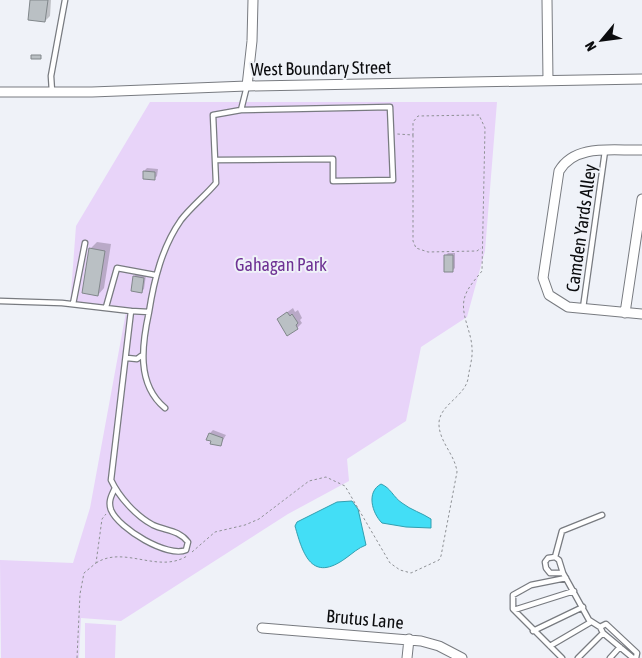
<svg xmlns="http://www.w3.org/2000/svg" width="642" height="658" font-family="'Asap Condensed',sans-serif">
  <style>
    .green { fill: #e8d4f9 }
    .water { fill: #43def6; stroke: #329fb0 }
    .shadow { fill: #0003 }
    .building { fill: #bac0c4; stroke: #81878b }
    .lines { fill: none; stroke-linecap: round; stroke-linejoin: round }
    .service-casing { stroke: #787b80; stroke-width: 7 }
    .minor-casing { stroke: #787b80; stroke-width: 11 }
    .path { stroke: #8e9195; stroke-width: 1; stroke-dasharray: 2.5 2.5; stroke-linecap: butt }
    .service { stroke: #fff; stroke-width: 4.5 }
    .minor { stroke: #fff; stroke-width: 9 }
    .labels { text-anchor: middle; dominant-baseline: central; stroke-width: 4; stroke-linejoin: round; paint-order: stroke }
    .street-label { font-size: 18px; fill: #0b0c0e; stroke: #eff2f8 }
    .park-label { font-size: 18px; fill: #6e3294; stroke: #eff2f8 }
  </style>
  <rect width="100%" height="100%" fill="#eff2f8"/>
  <path class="green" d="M150 102H497L485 251 467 317 421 347 406 421 347 459 349 481 288 514 121 621 81 618 79 658H1L0 560 73 563 90 508 126 312 70 306 76 226Z
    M85 623 116 625 115 658H85Z"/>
  <path class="water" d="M381 484C391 488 393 497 402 503 411 510 422 513 431 519V528L406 527 382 523C372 513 366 492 381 484Z
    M352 501 358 509 366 545C358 548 353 553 346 558 312 583 303 555 295 526L297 522 337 502Z"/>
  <path class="shadow" d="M32 0H51L50 16 45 21Z
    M147 168 158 169 157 176 154 179 144 171Z
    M97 242 111 244 104 288 98 295 90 249Z
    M448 253H455V268L452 271 445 256Z
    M137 273 146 275 144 289 141 292 134 276Z
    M293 308 295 312 298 310 302 318 300 320 302 323 297 328 278 319Z
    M213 430 226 435 220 445 212 440 210 433Z"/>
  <path class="building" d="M30 0H48L45 22 28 20Z
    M31 55H41V59H31Z
    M143 171 155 172V180L143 179Z
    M89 248 105 251 98 296 82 293Z
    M444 255H453V272H444Z
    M133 276 144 278 142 293 131 291Z
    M287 312 290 316 292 314 298 323 296 325 298 329 287 336 277 319Z
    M209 433 223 438 221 446 210 444 211 441 206 440Z"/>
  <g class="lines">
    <defs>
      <path id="service" d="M52 92 51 76 65 0
        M215 160 333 159V181L393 180 390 107 241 110
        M0 301 62 303 131 311
        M73 304 85 243
        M106 307 117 268 155 275
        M583 308 605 151
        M149 312C142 344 136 384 165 408
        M127 358 137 359 141 356
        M115 488C111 496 108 502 111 510 119 529 168 558 186 550L188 542C179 530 166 531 153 525 136 516 119 497 111 480L131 311 149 312C154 280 162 247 181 220 191 207 205 196 216 183L213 115 241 110 247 86
        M555 557 562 531 602 515
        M563 573 559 560 555 557 548 558 545 562 546 568 550 573H563L589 620 600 627 603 633 633 658
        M514 610 574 591
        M600 627 606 624 637 653 636 658
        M533 631 583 607
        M550 646 591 622
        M562 658 513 609V595L531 585 566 578
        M578 658 603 633
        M610 658 620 647"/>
      <path id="minor" d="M547 0 548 80
        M247 86 252 41 253 0
        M0 92H92L247 86 642 79
        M642 150C614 151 575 143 559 171L543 278 549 295 568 307 642 314
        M625 313 642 199
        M262 628 421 641 439 646 462 658
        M407 658 409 639"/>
    </defs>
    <use href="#service" class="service-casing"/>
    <use href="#minor" class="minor-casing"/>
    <path class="path" d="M413 135V241L416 248 428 252 477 251 481 248
      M192 552 215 532 245 525 259 519 309 481 326 477 345 486 390 563 400 570 411 573 439 560 441 556 457 472C455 454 438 441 439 422 441 404 464 397 468 379 469 369 473 358 472 349 472 333 461 316 464 300 466 289 475 280 482 271L485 128 479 115 418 116 413 122V135L397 134
      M96 563C124 545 158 574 187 556
      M77 658 80 594 84 573 96 563 102 519 106 514"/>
    <use href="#service" class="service"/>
    <use href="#minor" class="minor"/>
  </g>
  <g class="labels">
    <g class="street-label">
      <text transform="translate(321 68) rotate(-1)">West Boundary Street</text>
      <text transform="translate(581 228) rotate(-82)">Camden Yards Alley</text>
      <text transform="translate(365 619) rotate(5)">Brutus Lane</text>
    </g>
    <g class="park-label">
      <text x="281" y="264">Gahagan Park</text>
    </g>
  </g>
  <g transform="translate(602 40) rotate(241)" stroke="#eff2f8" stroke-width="4" paint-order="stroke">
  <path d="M0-4L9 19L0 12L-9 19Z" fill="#0b0c0e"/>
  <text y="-8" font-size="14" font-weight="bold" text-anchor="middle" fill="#0b0c0e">N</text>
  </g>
</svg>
